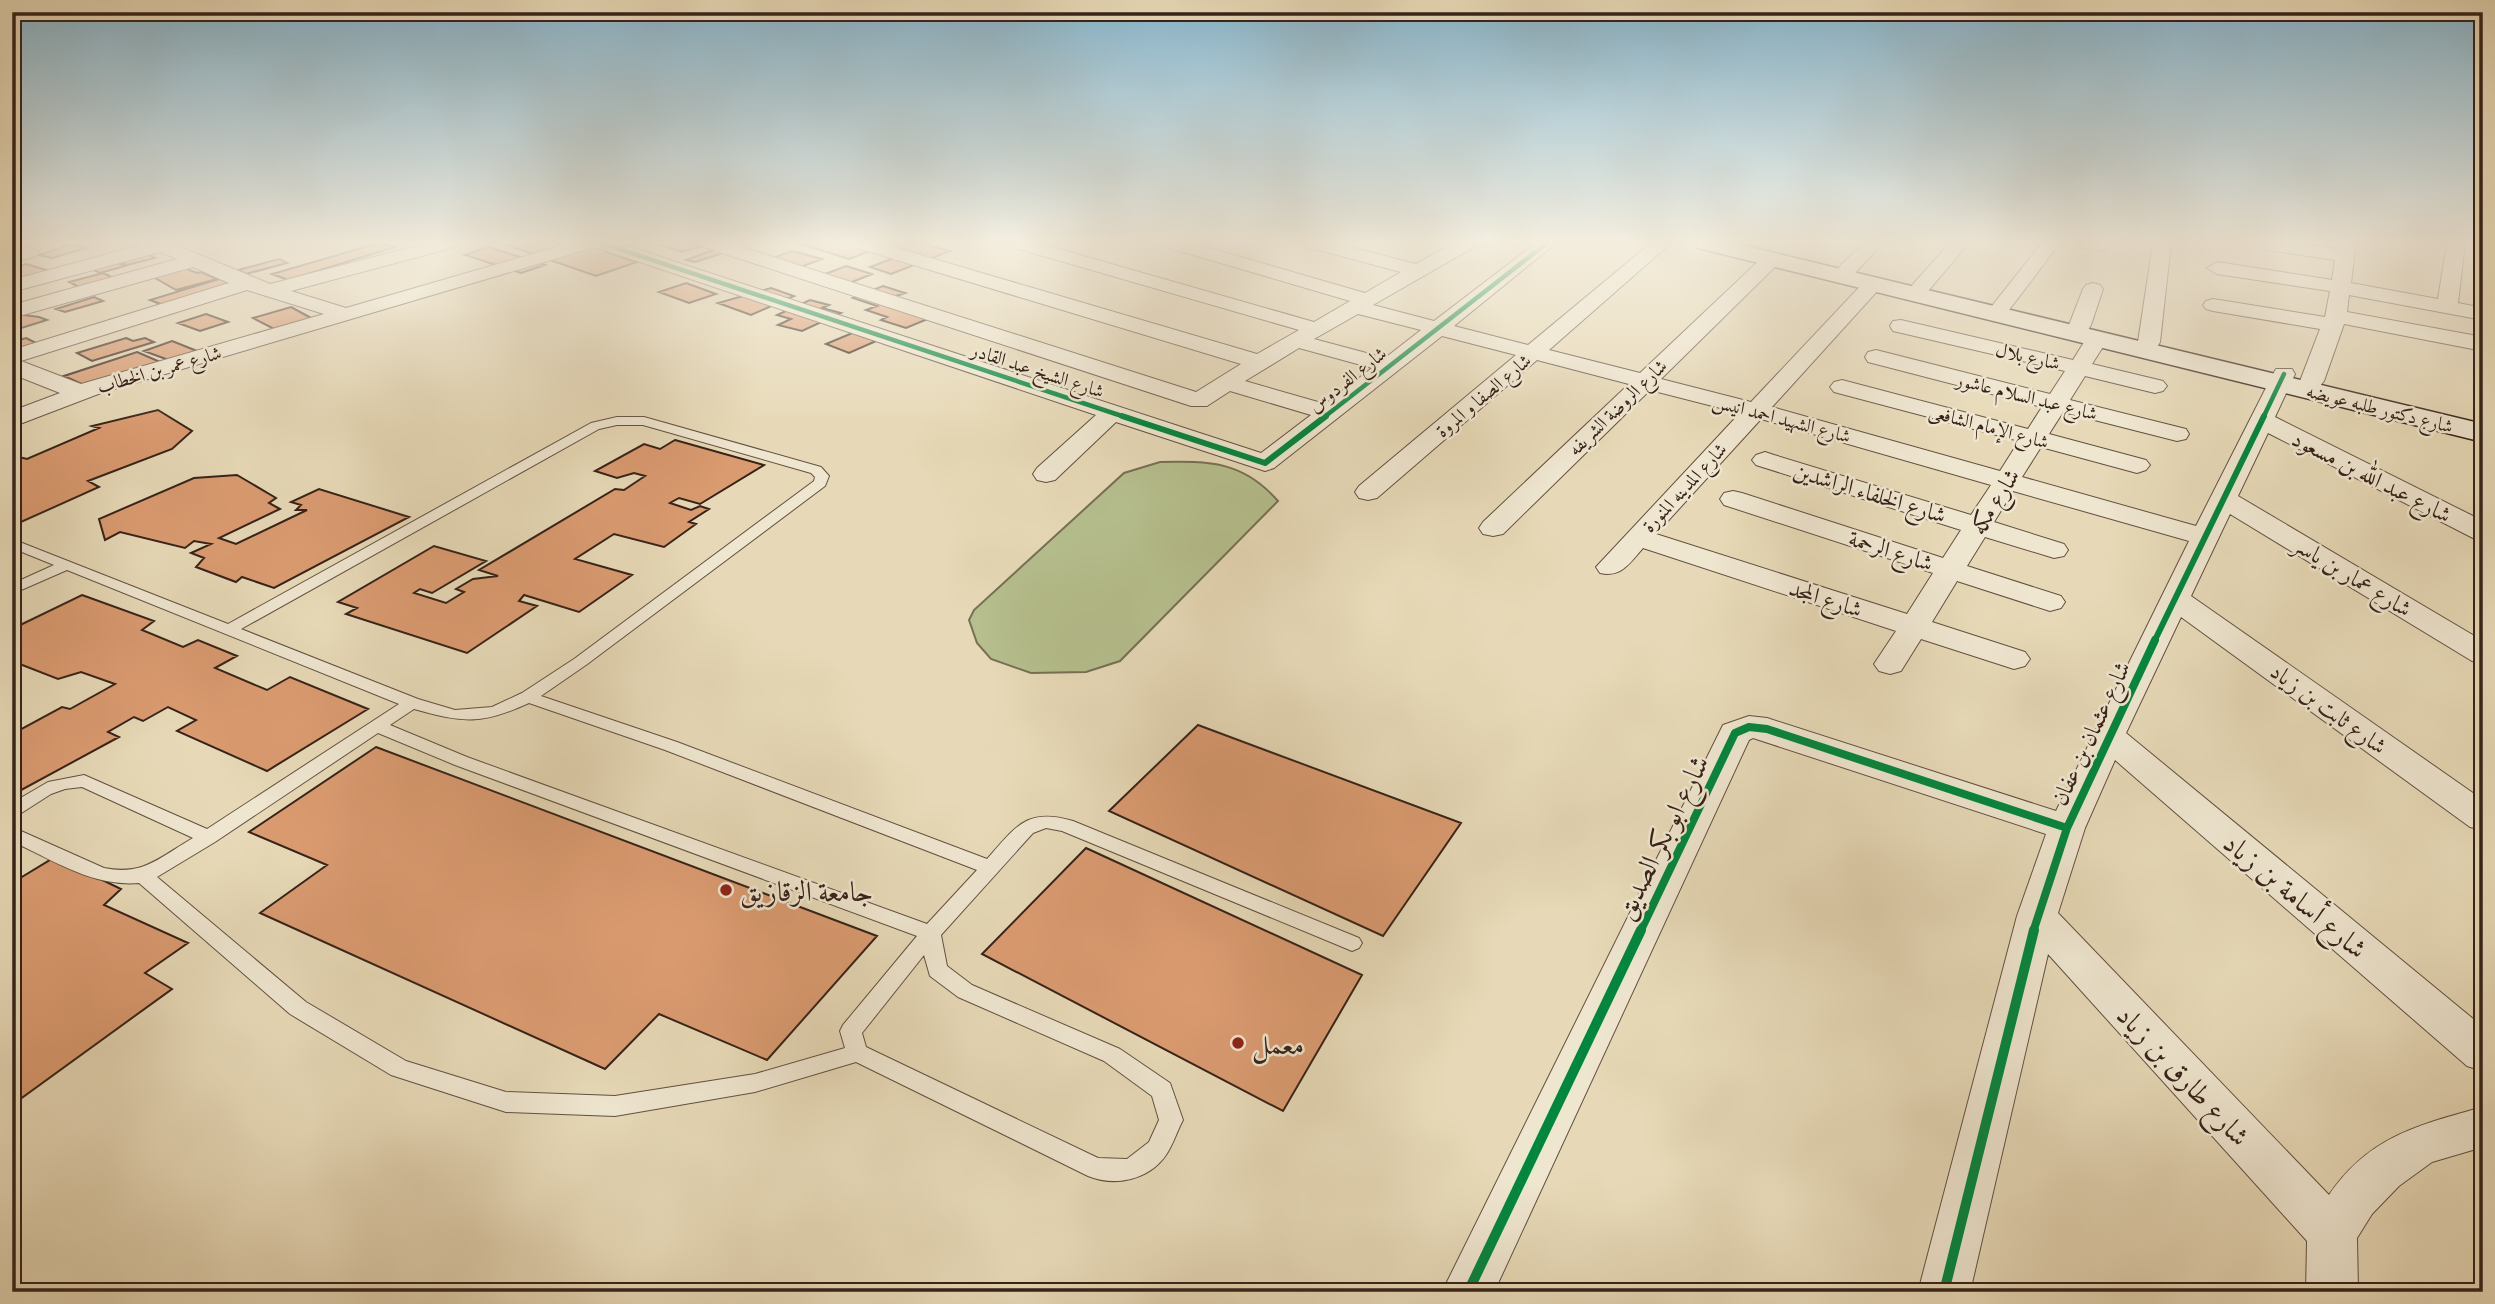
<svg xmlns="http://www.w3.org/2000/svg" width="2495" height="1304" font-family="'Gentium Book Plus',Amiri,serif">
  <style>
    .green { fill: #b6bf8e; stroke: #767054; stroke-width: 2 }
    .building { fill: #db9b71; stroke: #362219; stroke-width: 2 }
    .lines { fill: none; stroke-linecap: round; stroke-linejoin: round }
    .lane-casing { stroke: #625040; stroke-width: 2 }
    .street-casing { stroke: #625040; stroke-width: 2 }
    .secondary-casing { stroke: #362219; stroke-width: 3 }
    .lane { fill: #efe6d0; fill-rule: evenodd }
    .street { fill: #efe6d0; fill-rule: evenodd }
    .secondary { fill: #efe6d0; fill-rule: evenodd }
    .cycleway-far3-casing { stroke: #efe6d0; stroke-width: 7 }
    .cycleway-far2-casing { stroke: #efe6d0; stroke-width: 10 }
    .cycleway-far1-casing { stroke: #efe6d0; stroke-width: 12 }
    .cycleway-casing { stroke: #efe6d0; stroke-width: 15 }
    .cycleway-far3 { stroke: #00873e; stroke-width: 4.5 }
    .cycleway-far2 { stroke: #00873e; stroke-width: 6 }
    .cycleway-far1 { stroke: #00873e; stroke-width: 8 }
    .cycleway { stroke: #00873e; stroke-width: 10 }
    .poi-dot { fill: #8f2418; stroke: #efe6d0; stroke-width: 2.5 }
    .labels { text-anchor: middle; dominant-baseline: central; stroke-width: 5; stroke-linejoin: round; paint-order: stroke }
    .far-street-label { font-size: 19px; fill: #362219; stroke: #efe6d0 }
    .street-label { font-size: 23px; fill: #362219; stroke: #efe6d0 }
    .near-street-label { font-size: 28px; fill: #362219; stroke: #efe6d0 }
    .near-poi-label { font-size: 28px; fill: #362219; stroke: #efe6d0; text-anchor: start }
  </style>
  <rect width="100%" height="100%" fill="#e7d9b7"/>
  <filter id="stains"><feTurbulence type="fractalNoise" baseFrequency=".00286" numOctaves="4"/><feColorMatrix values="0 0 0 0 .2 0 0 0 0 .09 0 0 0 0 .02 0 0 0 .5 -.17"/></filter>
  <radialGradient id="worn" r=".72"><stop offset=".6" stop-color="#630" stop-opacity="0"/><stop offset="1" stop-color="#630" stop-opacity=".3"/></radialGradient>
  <path class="green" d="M1160 462C1210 461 1243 461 1278 501L1120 661 1086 672 1031 673 991 659 977 643 969 620 974 610 1124 473Z"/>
  <path class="building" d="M379 243 395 247 288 280 272 274Z
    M510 243H556L581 251 607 243H621L628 245 606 252 637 262 596 276 504 244Z
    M669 243H711L682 252 661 245Z
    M798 243H849L873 250 849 259Z
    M880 243H921L950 251 891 274 870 267 905 254 875 244Z
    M72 244 86 248 52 258 39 255Z
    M489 247 545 265 521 273 465 255Z
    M716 249 726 252 695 262 686 260Z
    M792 251 822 259 790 271 760 263Z
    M145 253 155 258 127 265 116 261Z
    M279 259 287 263 246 274 238 270Z
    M114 261 125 266 100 273 89 268Z
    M26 264 50 271 12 282V269Z
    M846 266 872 274 837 288 812 279Z
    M181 267 197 273 201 272 217 279 176 290 150 275Z
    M103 273 120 281 85 290 69 282Z
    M219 279 237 285 168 307 150 300Z
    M686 283 716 294 689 303 659 292Z
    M883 286 905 293 893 297 942 313 906 328 881 320 887 317 866 310 877 306 853 298Z
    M771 288 794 296 751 315 718 303Z
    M94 297 103 301 65 312 56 309Z
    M810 300 829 305 822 308 841 313 802 331 778 325 791 319 777 315Z
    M291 307 313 319 276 330 253 318Z
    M16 314 39 317 47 320 12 331V316Z
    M206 314 228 322 200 331 178 323Z
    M869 326 892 334 849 353 826 344Z
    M26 338 40 345 12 353V342Z
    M126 338 133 341 145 338 154 342 92 361 77 353Z
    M172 341 202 353 174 362 144 351Z
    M137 352 165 364 90 388 64 376Z
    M158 410 192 431 172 449 88 481 99 487 12 526V460L19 457 27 459 99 428 92 426Z
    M675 440 764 465 700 504 679 498 670 503 691 510 700 506 709 509 689 522 696 524 664 547 614 534 575 559 632 575 579 612 524 595 519 601 537 606 467 653 346 614 357 608 338 602 434 546 486 561 432 593 420 589 414 593 446 603 464 592 456 589 473 579 498 576 479 570 615 489 624 490 645 476 634 473 617 478 595 471 644 444 660 449Z
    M237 475 276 498 269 503 280 509 219 538 236 544 307 510H296L301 505 291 502 319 489 409 517 274 588 242 577 236 582 196 567 204 558 191 553 211 544 194 541 185 548 120 532 105 540 99 519 194 478Z
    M82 595 154 621 142 630 183 647 198 640 237 656 215 668 267 690 290 677 368 709 267 771 177 731 196 720 168 707 143 721 134 717 108 732 119 737 12 795V734L62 707 70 709 115 684 81 672 58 679 12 661V629Z
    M1198 725 1461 823 1383 936 1109 811Z
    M376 747 877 936 767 1060 659 1014 605 1069 260 913 327 865 249 832Z
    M1086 848 1362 975 1283 1111 982 954Z
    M55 857 121 889 104 905 188 943 145 973 172 989 12 1105V883Z"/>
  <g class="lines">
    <defs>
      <path id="lane" d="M617 417H644L821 467 829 476 825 486 586 665 541 696 677 742 987 859C1016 827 1026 807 1073 821L1359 938 1362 943 1359 948 1352 951 1345 948 1062 831 1046 828 1033 833 941 935 947 966 972 985 1120 1049 1170 1083 1183 1120C1177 1131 1173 1145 1166 1155 1149 1180 1115 1187 1088 1176L856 1062 755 1092 615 1116 506 1112 391 1075 290 1014 139 883C93 887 52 860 12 841V827L104 868C144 876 160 857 193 838L82 787 65 789 51 794 12 819V803L48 782 84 775 207 829 399 704 67 570 12 594V584L54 565 12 548V539L228 624 591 423ZM617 425H643L811 473 815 477 814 481 574 659 522 693 492 707 455 710 418 699 241 629 599 429ZM529 703 665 750 977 870 927 924 467 757 390 725 414 709C464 723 481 725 529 703ZM378 733 455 765 917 936 843 1025 840 1031 845 1048 755 1074 615 1096 506 1092 406 1061 306 1002 157 877 215 842ZM924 955 930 976 958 997 1104 1061 1152 1096 1159 1120 1149 1142 1127 1159 1098 1158 866 1047 862 1033Z"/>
      <path id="street" d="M148 243H171L270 284 428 243H457L455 247 291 291 346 308 571 243H618L1261 453 1311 415 1230 391 1207 406H1191L704 247 702 243H729L1196 392 1241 364 854 247 852 243H880L1257 354 1299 330 1012 247 1010 243H1038L1314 322 1350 301 1166 247 1164 243H1192L1365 293 1401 272 1307 247 1305 243H1334L1416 264 1454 243H1476L1474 247 1373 305 1434 321 1536 243H1556L1454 326 1528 345 1651 243H1671L1549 350 1640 373 1765 255 1772 253 1782 259 1779 263 1661 379 1751 402 1866 280H1880L1883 284 1880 288 1772 407 2000 471 2019 441 1834 392 1830 387 1834 382 1842 380 2028 429 2042 407 1868 362 1865 357 1868 352 1876 350 2050 394 2065 371 1893 331 1890 326 1893 321 1901 320 2073 360 2089 334H2105L2108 339 2092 364 2163 381 2167 386 2163 391 2155 393 2085 376 2070 400 2186 429 2189 434 2186 439 2177 441 2063 412 2049 434 2146 460 2150 465 2146 470 2137 473 2041 447 2022 477 2196 526 2273 374 2276 369H2292L2295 374 2275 417 2483 521V540L2473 538 2268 433 2238 496 2483 641V663L2472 661 2230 514 2191 596 2483 800V830L2470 827 2181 617 2126 733 2483 1027V1071L2467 1066 2115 760 2085 828 2058 913 2329 1195C2369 1136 2419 1125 2483 1107V1147L2432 1162 2399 1186 2372 1214 2357 1238 2358 1292H2306L2307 1241 2048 954 1970 1292H1918L2017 916 2046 834 1753 738 1749 740 1494 1292H1442L1723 725 1749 716 1767 718 2056 811 2189 541 2013 491 1994 522 2064 544 2068 550 2064 556 2054 558 1985 537 1967 566 2061 596 2065 602 2061 608 2050 611 1957 581 1932 622 2025 652 2030 659 2025 666 2014 669 1921 639 1901 671 1890 674 1879 671 1874 664 1896 631 1643 548C1630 563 1621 578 1600 573L1596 567 1740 413 1650 390 1503 534 1493 536 1483 534 1479 528 1483 522 1629 384 1537 360 1377 498 1368 500 1359 498 1355 492 1359 486 1516 355 1442 336 1274 468 1265 471 1256 468 1116 422 1055 480 1046 482 1037 480 1033 474 1037 468 1096 415 595 247 101 393 12 427V411L60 393 12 374V350L229 283 193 267 12 318V305L177 259 160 252 12 292V280ZM247 290 324 314 81 384 21 361ZM1358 314 1421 330 1385 358 1314 339ZM1299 348 1372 368 1325 404 1245 381ZM1761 419 1991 485 1971 515 1774 455 1765 452 1756 455 1752 460 1756 465 1961 530 1943 558 1742 493 1733 491 1724 493 1720 499 1724 505 1933 573 1907 614 1656 534Z
        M1864 243H1883L1855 273H1841L1838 269 1841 265Z
        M1950 243H1969L1928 291H1914L1911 287 1914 283Z
        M2042 243H2060L2009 310H1995L1992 306 1995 302Z
        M2078 243H2110L2111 245 2102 251 2080 247Z
        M2153 243H2171L2160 342 2157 347H2141L2138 342Z
        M2253 243H2295L2337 249 2338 243H2356L2351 283 2438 299 2447 243H2465L2458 303 2483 308V320L2349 295 2347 312 2483 337V351L2344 324 2324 381 2320 386H2304L2300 381 2320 329 2213 311 2206 309 2203 305 2206 301 2213 299 2325 317 2330 291 2217 274 2207 268 2217 262 2332 280 2335 260 2262 249Z
        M29 246 39 252 36 256 12 263V251Z
        M2093 283 2100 285 2103 289 2091 325 2088 330H2072L2069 325 2083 289 2086 285Z"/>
      <path id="secondary" d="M1695 243H1733L2483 424V442L1698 248Z"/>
    </defs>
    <use href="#lane" class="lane-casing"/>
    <use href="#street" class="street-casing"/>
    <use href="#secondary" class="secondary-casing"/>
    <use href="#lane" class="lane"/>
    <use href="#street" class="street"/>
    <use href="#secondary" class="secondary"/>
    <defs>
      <path id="cycleway-far3" d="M601 243 1128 418
        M1323 418 1547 243
        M2263 418 2284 374"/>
      <path id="cycleway-far2" d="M1122 416 1265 463 1326 416
        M2154 642 2264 416"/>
      <path id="cycleway-far1" d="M1640 932 1735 733 1749 727 1767 729 2067 828
        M2033 932 2067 828 2155 640"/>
      <path id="cycleway" d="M1468 1292 1641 930
        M1944 1292 2034 930"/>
    </defs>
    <use href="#cycleway-far3" class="cycleway-far3-casing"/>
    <use href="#cycleway-far2" class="cycleway-far2-casing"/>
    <use href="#cycleway-far1" class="cycleway-far1-casing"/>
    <use href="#cycleway" class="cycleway-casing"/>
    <use href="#cycleway-far3" class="cycleway-far3"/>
    <use href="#cycleway-far2" class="cycleway-far2"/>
    <use href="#cycleway-far1" class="cycleway-far1"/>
    <use href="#cycleway" class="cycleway"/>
  </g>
  <linearGradient id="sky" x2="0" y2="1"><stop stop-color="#88b7cf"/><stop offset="0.57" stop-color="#f4eedf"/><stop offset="1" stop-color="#f4eedf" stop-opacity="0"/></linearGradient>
  <rect width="2495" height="425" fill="url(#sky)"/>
  <g class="poi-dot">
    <circle cx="726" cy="890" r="7"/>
    <circle cx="1238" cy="1043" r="7"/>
  </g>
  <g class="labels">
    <g class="far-street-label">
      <text transform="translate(2028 356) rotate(13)">شارع بلال</text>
      <text transform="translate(159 369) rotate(-16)">شارع عمر بن الخطاب</text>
      <text transform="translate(1038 370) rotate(18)">شارع الشيخ عبد القادر</text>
      <text transform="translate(1347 379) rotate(-38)">شارع الفردوس</text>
      <text transform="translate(1483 395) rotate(-40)">شارع الصفا و المروة</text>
      <text transform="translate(2027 396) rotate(14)">شارع عبد السلام عاشور</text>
      <text transform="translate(1617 407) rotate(-44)">شارع الروضة الشريفه</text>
      <text transform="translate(2380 408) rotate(14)">شارع دكتور طلبه عويضه</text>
      <text transform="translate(1782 418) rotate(15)">شارع الشهيد احمد انيس</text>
      <text transform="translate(1989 426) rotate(15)">شارع الإمام الشافعى</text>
      <text transform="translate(1684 487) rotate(-47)">شارع المدينه المنورة</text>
    </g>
    <g class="street-label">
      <text transform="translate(2372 476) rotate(27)">شارع عبد الله بن مسعود</text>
      <text transform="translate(1870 492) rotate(17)">شارع الخلفاء الراشدين</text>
      <text transform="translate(1994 501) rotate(-58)">شارع مكه</text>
      <text transform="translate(1891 550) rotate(18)">شارع الرحمة</text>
      <text transform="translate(2353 576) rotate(31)">شارع عمار بن ياسر</text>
      <text transform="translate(1826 598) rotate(18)">شارع المجد</text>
      <text transform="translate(2329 708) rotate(36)">شارع ثابت بن زياد</text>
      <text transform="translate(2090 733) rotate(-65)">شارع عثمان بن عفان</text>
    </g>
    <g class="near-street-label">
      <text transform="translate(1661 837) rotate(-64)">شارع ابو بكر الصديق</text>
      <text transform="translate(2296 895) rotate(40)">شارع أسامة بن زياد</text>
      <text transform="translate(2184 1075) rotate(47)">شارع طارق بن زياد</text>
    </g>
    <g class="near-poi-label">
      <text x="740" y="890">جامعة الزقازيق</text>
      <text x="1252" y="1043">معمل</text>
    </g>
  </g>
  <rect width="2495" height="1304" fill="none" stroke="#e7d9b7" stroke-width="42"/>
  <rect x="14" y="14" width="2467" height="1276" fill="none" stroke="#362219" stroke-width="3.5"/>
  <rect x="21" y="21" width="2453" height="1262" fill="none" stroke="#362219" stroke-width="2"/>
  <rect width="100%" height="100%" filter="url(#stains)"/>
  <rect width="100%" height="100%" fill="url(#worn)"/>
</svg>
